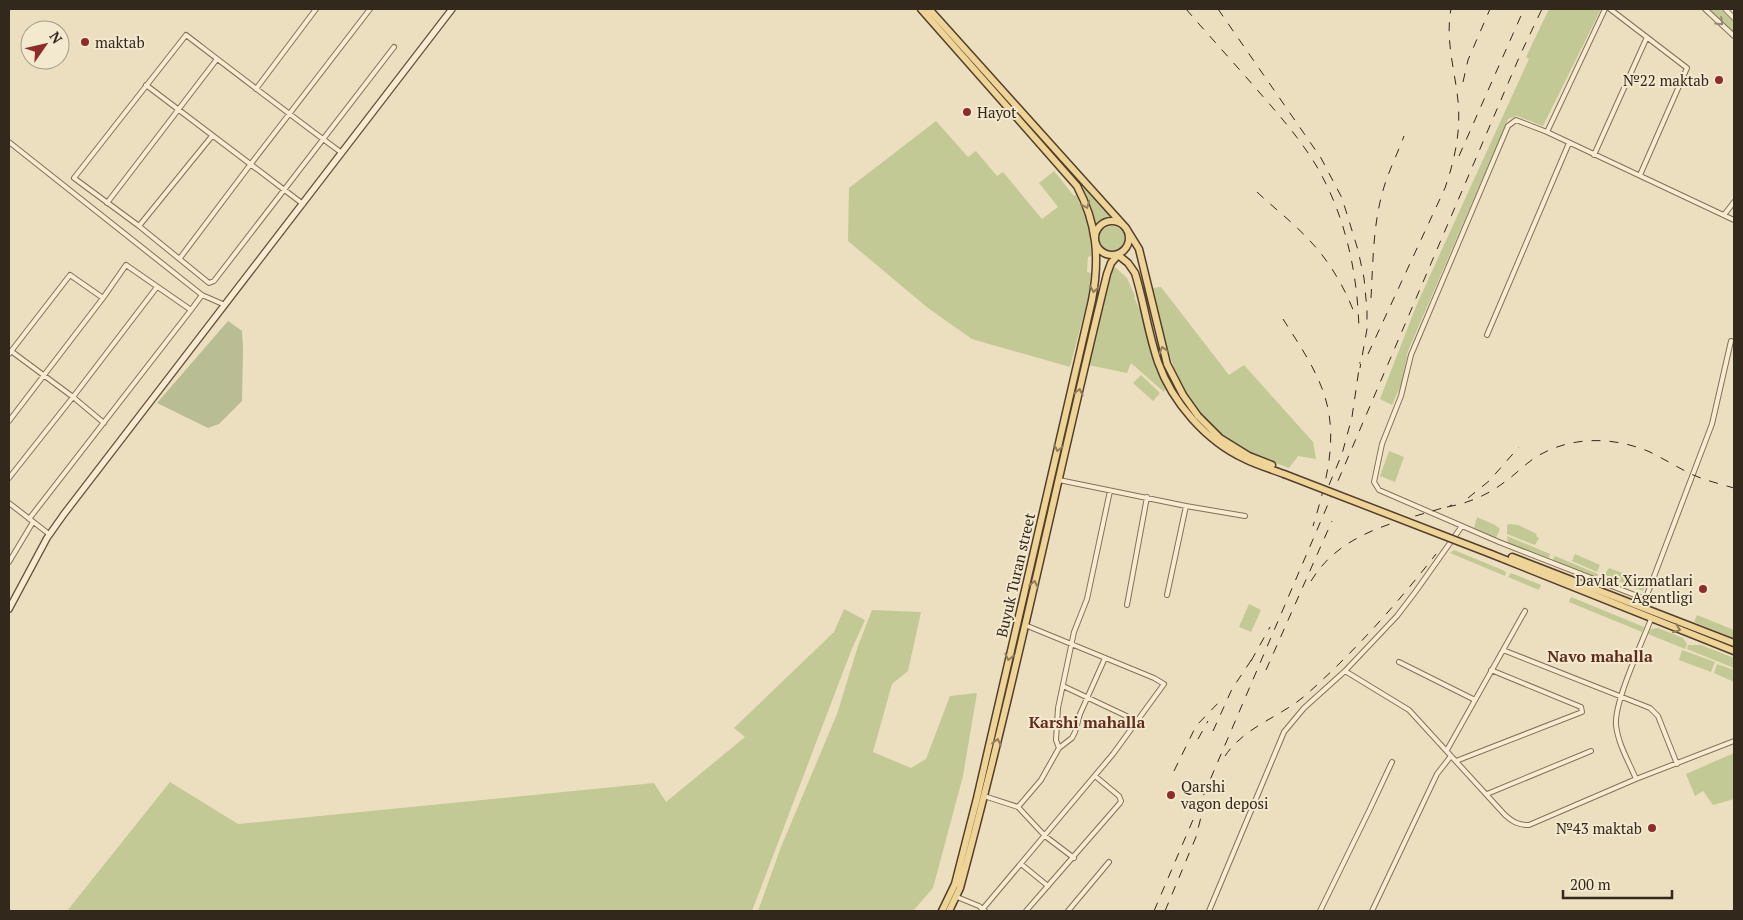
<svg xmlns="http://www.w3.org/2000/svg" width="1743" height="920" font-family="'PT Serif',serif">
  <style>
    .green { fill: #c2c994 }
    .cemetery { fill: #b8bd93 }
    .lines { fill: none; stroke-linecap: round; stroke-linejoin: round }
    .street-casing { stroke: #837058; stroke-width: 6 }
    .secondary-casing { stroke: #65513c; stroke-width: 8 }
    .primary-casing { stroke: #513e2d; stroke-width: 9 }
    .street { stroke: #f7ecd1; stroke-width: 4 }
    .secondary { stroke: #f7ecd1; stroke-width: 5.5 }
    .primary { stroke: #eed497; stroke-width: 6 }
    .rail { stroke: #33281c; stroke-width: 1; stroke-dasharray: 9 9; stroke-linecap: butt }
    .primary-bridge-casing { stroke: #513e2d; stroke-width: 9; stroke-linecap: butt }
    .primary-bridge { stroke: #eed497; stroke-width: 6 }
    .oneway { stroke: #958a76 }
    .oneway2 { stroke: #907e5a }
    .poi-dot { fill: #8f2b2b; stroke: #f3e9ce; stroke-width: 2 }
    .labels { text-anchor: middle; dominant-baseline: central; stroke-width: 4; stroke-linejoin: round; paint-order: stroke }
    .poi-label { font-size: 15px; fill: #33281c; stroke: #f3e9ce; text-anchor: start }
    .street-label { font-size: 15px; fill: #33281c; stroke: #f3e9ce }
    .neighbourhood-label { font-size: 16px; font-weight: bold; fill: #5e2c1d; stroke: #f3e9ce }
  </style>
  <rect width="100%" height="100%" fill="#ebdfbf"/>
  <path class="green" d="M1549 9H1601L1543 126 1517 116 1508 119 1408 351 1401 385 1392 405 1380 399 1417 304 1529 59 1526 57Z
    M1708 9H1720L1734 22V34Z
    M936 121 968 157 976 151 997 176 1003 172 1042 219 1058 207 1039 183 1054 171 1074 196 1076 194 1089 224 1091 253V256L1088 257 1087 272 1091 273 1088 298 1070 367 972 339 928 308 848 241 849 188Z
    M1082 186 1111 217 1096 226 1093 213Z
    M1099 239a13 13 0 1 1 26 0a13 13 0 1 1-26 0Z
    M1115 267 1127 278 1135 296 1134 297 1142 315 1154 362 1167 387 1164 392 1131 363 1127 373 1088 365 1112 269Z
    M1161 287 1229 375 1244 365 1313 442 1316 459 1298 456 1289 468C1274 462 1256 458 1243 450 1180 414 1167 353 1152 288Z
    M1141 375 1160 393 1153 401 1133 383Z
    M1389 451 1404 457 1395 482 1380 476Z
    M1477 517 1495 525 1500 529 1496 538 1474 528Z
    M1510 524 1518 525 1537 534 1536 536 1539 538 1535 545 1507 534V525Z
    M1507 536 1550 554 1549 558 1511 545 1508 543Z
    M1454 550 1505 571 1506 573 1505 576 1450 553Z
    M1575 554 1600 565 1597 572 1572 561Z
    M1555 556 1598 574V578L1554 561 1553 559Z
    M1609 568 1647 582 1643 591 1607 576 1605 574Z
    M1511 573 1541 585 1539 590 1508 577Z
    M1571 597 1644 627 1642 632 1569 602Z
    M1249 604 1261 610 1251 632 1239 627Z
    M844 609 865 620 851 651 752 911H67L170 782 238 824 654 783 666 802 745 737 734 728 834 632Z
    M872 610 921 612 908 671 892 684 873 752 911 768 926 759 950 696 977 693 963 776 933 888 913 911H758L781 847 837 714 858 646Z
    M1697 615 1734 630V638L1694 622Z
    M1658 628 1683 638 1687 644 1685 649 1648 634 1651 629Z
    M1688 645H1701L1734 658V668L1687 649Z
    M1682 650 1715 662 1711 672 1679 660Z
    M1717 664 1734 670V682L1714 673Z
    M1734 753V799L1713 805 1703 791 1695 796 1686 774Z"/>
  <path class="cemetery" d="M228 321 242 331 243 349 242 401 219 424 208 428 157 403Z"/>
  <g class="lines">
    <defs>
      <path id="street" d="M1610 9 1687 68 1640 175
        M1705 9 1734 36
        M1725 9 1734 18
        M146 85 303 204
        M256 89 316 9
        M1547 132 1605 9
        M9 142 202 295 225 305
        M342 153C289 114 237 74 186 35L74 178 139 226 209 283 214 281 394 47
        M1594 155 1647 37
        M107 203 217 59
        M1724 215 1734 202
        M139 226 212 136
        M180 258 250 165 370 9
        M1487 335 1569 143
        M11 351 73 397 104 423
        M9 354 70 275 103 298
        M9 421 103 298 126 265 191 310 202 295
        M9 478 73 397 157 287
        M1059 480 1186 506 1245 516
        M9 503 49 534
        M29 519 191 310
        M9 562 33 522
        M1167 595 1186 506
        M1645 599 1499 542 1379 490 1374 482 1382 444 1401 396 1411 355 1508 126 1516 120 1547 132 1734 220
        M1127 605 1147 497
        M1642 608 1712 424 1731 341
        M1503 650 1650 708 1658 716 1677 764
        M1399 662 1475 700
        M1345 671 1409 710 1505 815C1513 822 1518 825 1529 825L1636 779 1734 741
        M1063 686 1137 721
        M1059 748 1056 740 1058 708 1074 632 1087 599 1110 491
        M1447 750 1525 611
        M1456 761 1582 712 1581 707 1491 670
        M1636 779C1629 762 1618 744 1616 725 1614 702 1642 643 1651 619
        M1487 794 1591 751
        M984 796 1018 807 1045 836 1074 858
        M1018 807 1041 780 1059 748 1072 738 1075 732 1080 714 1105 658
        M1021 864 1048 886
        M957 897 979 906 985 911
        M981 911 1113 754 1164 684 1154 678 1025 625
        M1026 911 1120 803 1121 801 1119 796 1095 776
        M1068 911 1109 862
        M1209 911 1284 732 1304 708 1345 671 1397 616 1416 591 1462 526
        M1320 911 1369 811 1392 762
        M1372 911 1437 774 1451 756"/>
      <path id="secondary" d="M9 609 47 538 64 514 452 9"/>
      <path id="primary" d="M921 9 1077 186C1097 224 1100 258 1092 300L977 798 955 884 942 911
        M929 9 1126 228 1139 249 1167 364 1183 395 1198 416 1220 438 1249 456 1272 465
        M1095 238a17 17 0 1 1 34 0a17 17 0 1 1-34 0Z
        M1491 554 1734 651
        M1512 557 1734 643
        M949 911 960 888C1015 684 1057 478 1107 274L1111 263 1118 255 1128 263 1135 273C1144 302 1148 333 1158 362 1172 402 1206 441 1245 459 1257 465 1271 469 1284 474"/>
    </defs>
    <use href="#street" class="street-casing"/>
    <use href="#secondary" class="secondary-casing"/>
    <use href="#primary" class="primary-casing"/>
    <use href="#street" class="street"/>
    <use href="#secondary" class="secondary"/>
    <use href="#primary" class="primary"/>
    <path class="rail" d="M1186 9C1210 37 1235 64 1259 92 1280 116 1301 140 1317 167 1346 217 1358 275 1359 332
      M1218 9 1321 158 1342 198 1358 250 1364 278 1367 310V329L1360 368
      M1463 82 1468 60 1490 9
      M1459 156 1524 9
      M1257 192C1275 209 1295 224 1311 242 1330 262 1346 290 1355 315
      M1371 298C1373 263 1373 227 1382 194 1387 174 1397 155 1404 136
      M1283 319C1298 343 1315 367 1324 394 1339 438 1326 483 1313 526
      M1368 354 1445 188C1455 159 1461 131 1458 101 1455 70 1445 40 1451 9
      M1329 485 1342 454 1352 417 1360 362
      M1468 498 1489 481 1519 447
      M1447 507C1469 503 1488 495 1506 481 1516 474 1525 464 1536 457 1570 436 1613 436 1650 452 1664 459 1677 467 1691 474 1704 480 1720 484 1734 488
      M1311 581C1342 530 1400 522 1452 505
      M1251 661 1270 627
      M1266 670 1332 521
      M1213 731 1232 689 1254 656
      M1198 739 1208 721
      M1225 756C1245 726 1281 717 1307 694 1354 652 1397 604 1436 554
      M1174 771 1196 726 1222 699
      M1154 911 1521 53 1542 9
      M1165 911 1196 837 1202 813"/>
    <defs>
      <path id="primary-bridge" d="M1284 474 1491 554"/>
    </defs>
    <use href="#primary-bridge" class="primary-bridge-casing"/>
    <use href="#primary-bridge" class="primary-bridge"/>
  </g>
  <defs><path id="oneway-chevron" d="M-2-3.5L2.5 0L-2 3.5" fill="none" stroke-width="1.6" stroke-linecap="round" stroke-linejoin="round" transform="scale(1.25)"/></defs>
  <use class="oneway" href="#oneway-chevron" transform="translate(1720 22) rotate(43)"/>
  <g class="oneway2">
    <use href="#oneway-chevron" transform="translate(1086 205) rotate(68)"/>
    <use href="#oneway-chevron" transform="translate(1094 289) rotate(100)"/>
    <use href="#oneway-chevron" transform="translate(1163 350) rotate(-106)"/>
    <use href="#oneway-chevron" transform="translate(1079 392) rotate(-77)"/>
    <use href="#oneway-chevron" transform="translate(1058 448) rotate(103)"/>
    <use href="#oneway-chevron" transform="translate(1034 584) rotate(-77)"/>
    <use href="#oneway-chevron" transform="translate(1677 629) rotate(21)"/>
    <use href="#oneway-chevron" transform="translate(1009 657) rotate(103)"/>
    <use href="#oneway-chevron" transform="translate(997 742) rotate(-76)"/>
  </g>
  <g class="poi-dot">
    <circle cx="85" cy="42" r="5"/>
    <circle cx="1719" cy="80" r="5"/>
    <circle cx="967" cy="112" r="5"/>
    <circle cx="1703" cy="589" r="5"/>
    <circle cx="1171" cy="795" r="5"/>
    <circle cx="1652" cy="828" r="5"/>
  </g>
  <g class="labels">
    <g class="poi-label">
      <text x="95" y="42">maktab</text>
      <text x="1709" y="80" text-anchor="end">№22 maktab</text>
      <text x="977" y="112">Hayot</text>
      <text x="1693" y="580" text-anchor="end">Davlat Xizmatlari<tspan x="1693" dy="17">Agentligi</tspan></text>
      <text x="1181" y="786">Qarshi<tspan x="1181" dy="17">vagon deposi</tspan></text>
      <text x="1642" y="828" text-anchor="end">№43 maktab</text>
    </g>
    <g class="street-label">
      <text transform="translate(1015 575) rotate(-77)">Buyuk Turan street</text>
    </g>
    <g class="neighbourhood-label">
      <text x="1600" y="656">Navo mahalla</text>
      <text x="1087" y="722">Karshi mahalla</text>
    </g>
  </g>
  <rect width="1743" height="920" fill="none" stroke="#33281c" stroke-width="20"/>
  <g transform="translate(45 45) rotate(56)"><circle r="24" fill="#f3e9ce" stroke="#a69c87"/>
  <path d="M0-4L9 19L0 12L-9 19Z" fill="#8f2b2b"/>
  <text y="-8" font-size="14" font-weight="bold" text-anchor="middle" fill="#33281c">N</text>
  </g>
  <path d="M1563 890v8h109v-8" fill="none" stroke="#33281c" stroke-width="2.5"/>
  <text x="1570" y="890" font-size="15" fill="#33281c" stroke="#f3e9ce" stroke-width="4" paint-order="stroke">200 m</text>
</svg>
